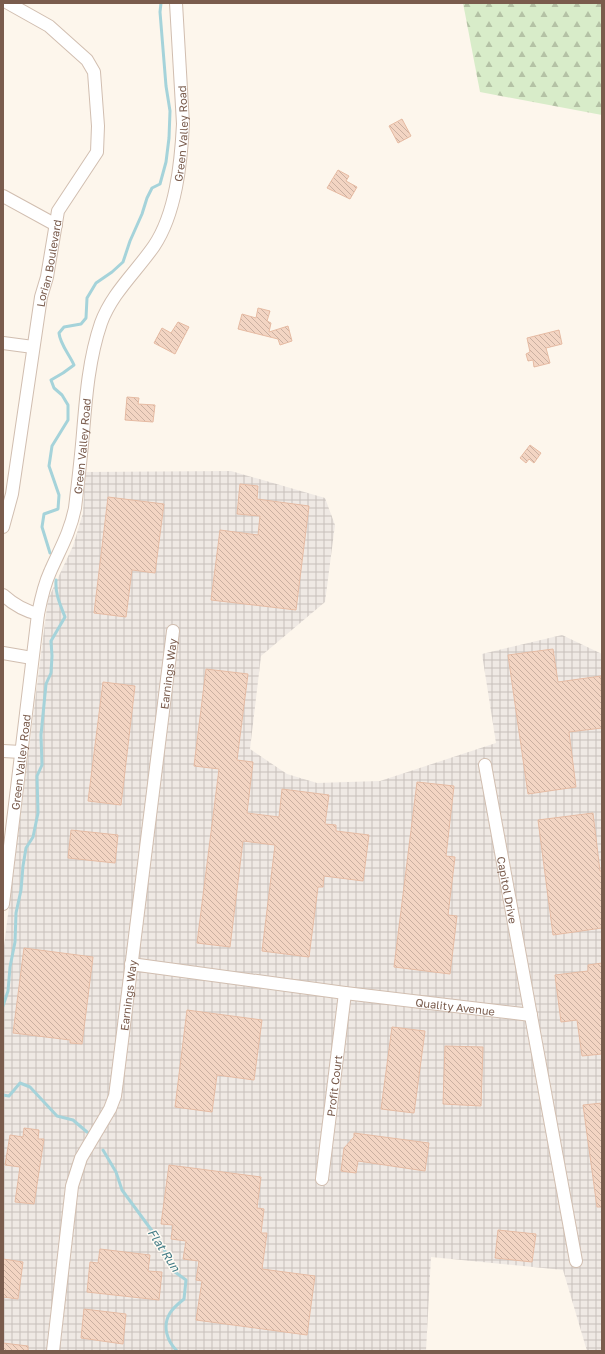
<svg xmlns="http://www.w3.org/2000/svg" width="605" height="1354" font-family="'Golos Text',sans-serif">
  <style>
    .industrial { fill: url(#industrial-grid) }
    .forest { fill: url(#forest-firs) }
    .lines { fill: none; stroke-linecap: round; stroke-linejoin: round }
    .stream { stroke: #a5d3da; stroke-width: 3 }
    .building { fill: url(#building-back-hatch); stroke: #e6bba3 }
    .minor-casing { stroke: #d1beb0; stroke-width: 14 }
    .minor { stroke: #fff; stroke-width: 12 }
    .labels { text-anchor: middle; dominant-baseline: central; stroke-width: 3; stroke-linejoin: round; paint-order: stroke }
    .street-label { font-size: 11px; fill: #7a5c4d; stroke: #fffaf3 }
    .water-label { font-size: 12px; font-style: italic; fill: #437c86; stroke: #fffaf3 }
  </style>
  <defs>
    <pattern id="industrial-grid" width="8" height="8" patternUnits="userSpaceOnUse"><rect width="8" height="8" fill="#efe9e4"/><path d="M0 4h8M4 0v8" fill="none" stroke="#c7c0bb"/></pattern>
    <pattern id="forest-firs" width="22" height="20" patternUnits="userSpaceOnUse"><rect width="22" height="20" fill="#d8ecc9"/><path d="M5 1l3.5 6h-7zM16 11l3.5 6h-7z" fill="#b4c2a5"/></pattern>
    <pattern id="building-back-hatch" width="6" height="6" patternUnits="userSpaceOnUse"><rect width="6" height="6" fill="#f3d5c3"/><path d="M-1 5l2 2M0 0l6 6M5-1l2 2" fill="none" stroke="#cab0a1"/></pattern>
  </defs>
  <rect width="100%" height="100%" fill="#fdf6ec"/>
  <path class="industrial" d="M231 471 325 498 335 525 325 602 261 656 250 749 287 774 317 783 380 781 496 743 482 654 562 635 602 654V1351H587L563 1270 431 1257 426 1351H3V954L48 599 73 546 83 513 85 472Z"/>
  <path class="forest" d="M463 3H602V115L480 92Z"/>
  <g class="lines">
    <path class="stream" d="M50 553 42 527 44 514 58 509 59 495 49 466 52 446 68 420V405L62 395 54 388 51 380 63 373 74 365C69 354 60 344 59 333L64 327 81 324 86 318 87 298 96 283 112 272 123 262 130 241 142 214 147 198 152 188 160 184 166 162 169 138 170 111 166 86 160 12 161 3
      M3 1006 8 991 10 967 15 942 16 913 21 890 23 866 26 848 33 837 38 813 37 776 42 765 41 735 46 684 51 673 52 656 51 641 65 617C60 604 55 594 56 580
      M3 1095 9 1096 20 1083 30 1087 57 1116 73 1120 87 1132
      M103 1150 116 1172 122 1190 161 1243 175 1272 186 1280 184 1299C179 1303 173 1308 170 1313 162 1326 167 1341 177 1351"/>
  </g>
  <path class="building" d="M402 119 411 136 398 143 389 126Z
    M338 170 349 176 346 181 357 187 350 199 327 188Z
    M258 308 270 311 267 321 271 323 269 332 288 326 292 341 280 345 278 339 238 329 242 314 256 318Z
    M178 322 189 327 175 354 154 343 162 328 171 333Z
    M559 330 562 344 546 348 550 363 534 367 533 360 528 361 526 354 530 352 527 338Z
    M127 397 139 398 138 404 155 405 153 422 125 420Z
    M530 445 541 453 534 463 529 459 526 463 520 458Z
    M240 484 258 486 257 499 309 506 296 610 211 600 220 530 258 535 260 516 237 514Z
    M108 497 164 504 155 573 132 570 126 617 94 613Z
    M553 649 558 682 601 676 602 728 569 732 576 787 528 794 508 655Z
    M206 669 248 674 237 760 253 762 247 813 279 817 282 789 329 795 325 824 336 825V831L369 835 363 881 324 876 323 887H318L309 957 262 951 275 845 243 841 230 947 197 943 219 769 194 766Z
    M103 682 135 686 121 805 88 801Z
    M417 782 454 786 446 856 455 857 448 915 457 916 450 974 394 967Z
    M593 813 600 871H602V928L553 935 538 820Z
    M71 830 118 835 115 863 68 858Z
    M24 948 93 957 82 1044 70 1043V1040L13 1033Z
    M602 963V1054L582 1056 577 1020 561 1022 555 975 588 971V965Z
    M187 1010 262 1020 254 1080 217 1075 212 1112 175 1107Z
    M392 1027 425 1031 414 1113 381 1109Z
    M445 1046 483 1047 481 1106 443 1104Z
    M602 1103V1207H597L583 1105Z
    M24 1128 39 1130 38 1139H44L34 1204 15 1202 20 1167 5 1165 10 1135 23 1137Z
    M354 1133 429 1143 425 1171 358 1161 356 1173 341 1171 344 1148 354 1137Z
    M169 1165 261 1177 257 1208 264 1209 261 1233H267L262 1269 315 1276 307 1335 196 1320 202 1281 196 1280 199 1261 183 1259 186 1241 171 1239 173 1225 161 1224Z
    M498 1230 536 1234 532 1262 495 1258Z
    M100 1249 150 1255 148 1271 162 1272 159 1300 87 1292 90 1262 98 1263Z
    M3 1259 23 1262 18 1299 3 1297Z
    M84 1309 126 1314 123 1344 81 1338Z
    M3 1343 28 1346V1351H3Z"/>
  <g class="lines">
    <defs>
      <g id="minor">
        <path d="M3 196 56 225"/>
        <path d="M3 343 33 347"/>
        <path id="s1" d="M3 527 12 494 41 297 47 277 58 211 97 152 98 126 94 72 87 60 49 26 8 3"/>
        <path d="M3 595C13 604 25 611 38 614"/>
        <path d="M3 653 32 658"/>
        <path d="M3 751 21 752"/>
        <path id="s2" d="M485 765 576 1261"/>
        <path id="s3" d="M3 904 38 614C41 599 44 585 50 572 60 549 70 533 75 508 78 483 81 458 83 433 86 396 89 358 101 323 112 293 136 272 154 246 176 213 181 163 183 124L176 3"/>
        <path id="s4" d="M131 964 345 993 531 1015"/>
        <path id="s5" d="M322 1179 345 993"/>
        <path id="s6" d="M53 1351 72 1186 81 1158 110 1109 115 1096 117 1081 173 631"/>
      </g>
    </defs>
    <use href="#minor" class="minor-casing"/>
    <use href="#minor" class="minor"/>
  </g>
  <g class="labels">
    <g class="street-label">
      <text stroke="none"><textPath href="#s3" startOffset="803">Green Valley Road</textPath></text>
      <text stroke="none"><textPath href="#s1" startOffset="268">Lorian Boulevard</textPath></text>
      <text stroke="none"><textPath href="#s3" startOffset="467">Green Valley Road</textPath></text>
      <text stroke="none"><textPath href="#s6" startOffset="692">Earnings Way</textPath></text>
      <text stroke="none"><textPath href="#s3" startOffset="143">Green Valley Road</textPath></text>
      <text stroke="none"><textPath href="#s2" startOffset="127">Capitol Drive</textPath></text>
      <text stroke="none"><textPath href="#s6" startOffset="368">Earnings Way</textPath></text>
      <text stroke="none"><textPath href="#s4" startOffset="327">Quality Avenue</textPath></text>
      <text stroke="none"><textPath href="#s5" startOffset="94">Profit Court</textPath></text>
    </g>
    <g class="water-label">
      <text transform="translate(164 1250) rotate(57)">Flat Run</text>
    </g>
  </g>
  <rect width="605" height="1354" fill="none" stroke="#7a5c4d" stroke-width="8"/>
</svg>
